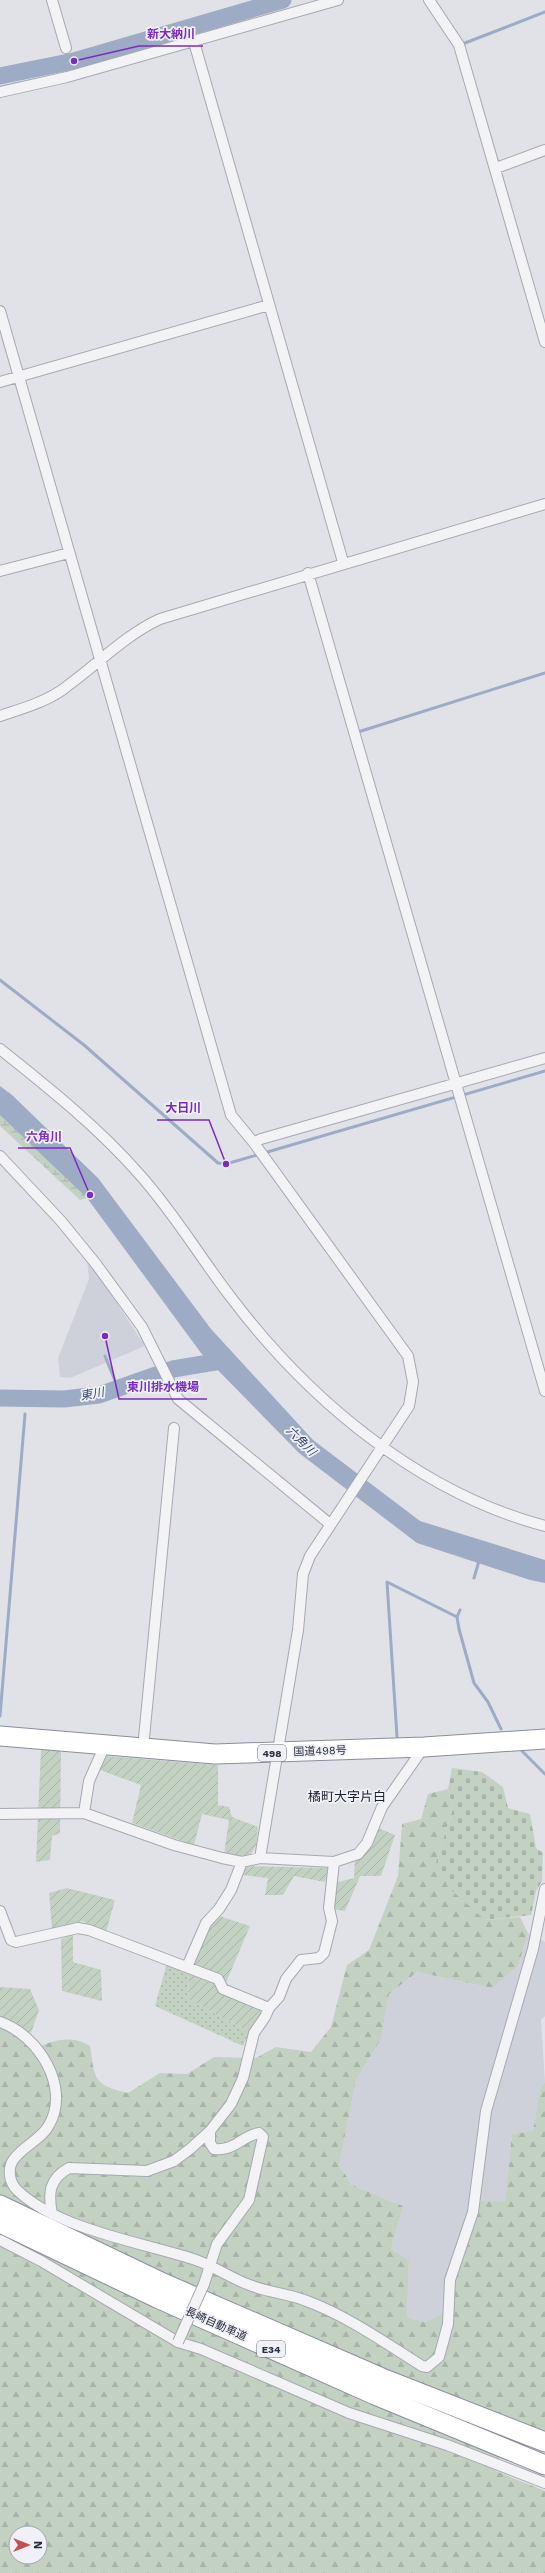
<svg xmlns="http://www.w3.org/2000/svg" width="545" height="2573" font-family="'Work Sans','Noto Sans JP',sans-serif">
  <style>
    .built { fill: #ced1da }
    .grass { fill: url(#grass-dots) }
    .forest { fill: url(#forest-firs); fill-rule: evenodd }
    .wetland { fill: url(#wetland-marsh) }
    .cemetery { fill: url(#cemetery-stones) }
    .garden { fill: url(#garden-furrows) }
    .water { fill: #9eabc5 }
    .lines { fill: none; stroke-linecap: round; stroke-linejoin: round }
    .stream { stroke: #9eabc5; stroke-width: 3 }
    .river { stroke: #9eabc5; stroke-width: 17 }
    .street-casing { stroke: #a6a8b2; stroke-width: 12 }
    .highway-casing { stroke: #898e9d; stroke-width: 21 }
    .street { stroke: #f3f3f6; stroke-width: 10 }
    .highway { stroke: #fff; stroke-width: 19 }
    .street-bridge-casing { stroke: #a6a8b2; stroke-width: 12; stroke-linecap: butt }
    .street-bridge { stroke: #f3f3f6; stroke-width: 10 }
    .labels { text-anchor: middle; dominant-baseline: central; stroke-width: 3.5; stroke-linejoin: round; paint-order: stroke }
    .shield { fill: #eff1f6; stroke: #656875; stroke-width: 1 }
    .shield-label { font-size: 10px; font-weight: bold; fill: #2a2e3e }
    .street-label { font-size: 11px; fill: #2a2e3e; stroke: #eff1f6 }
    .water-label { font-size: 12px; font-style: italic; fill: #38476e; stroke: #eff1f6 }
    .quarter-label { font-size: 13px; fill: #1c202f; stroke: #eff1f6 }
    .leader { fill: none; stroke: #7b2cbf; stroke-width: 1.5 }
    .callout-dot { fill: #7b2cbf; stroke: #eff1f6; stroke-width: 1.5 }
    .callout-label { font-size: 12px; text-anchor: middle; font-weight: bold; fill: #7b2cbf; stroke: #eff1f6; stroke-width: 3.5; stroke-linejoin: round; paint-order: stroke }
  </style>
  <defs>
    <pattern id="grass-dots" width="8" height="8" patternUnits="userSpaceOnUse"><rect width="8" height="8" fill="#c3d1c2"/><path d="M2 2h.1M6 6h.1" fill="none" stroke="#a8b4a8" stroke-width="1.8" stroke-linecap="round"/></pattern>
    <pattern id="forest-firs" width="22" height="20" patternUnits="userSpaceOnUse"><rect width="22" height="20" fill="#c3d1c2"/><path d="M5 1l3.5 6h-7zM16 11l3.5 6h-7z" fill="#a8b4a8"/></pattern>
    <pattern id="wetland-marsh" width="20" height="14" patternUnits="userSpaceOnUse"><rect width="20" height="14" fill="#c3d1c2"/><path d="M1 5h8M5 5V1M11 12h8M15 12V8" fill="none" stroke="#a8b4a8"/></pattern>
    <pattern id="cemetery-stones" width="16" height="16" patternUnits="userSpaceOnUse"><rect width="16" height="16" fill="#c3d1c2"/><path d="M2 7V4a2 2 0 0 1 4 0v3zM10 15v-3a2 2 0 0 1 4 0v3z" fill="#a8b4a8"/></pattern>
    <pattern id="garden-furrows" width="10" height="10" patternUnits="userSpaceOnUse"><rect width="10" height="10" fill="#c3d1c2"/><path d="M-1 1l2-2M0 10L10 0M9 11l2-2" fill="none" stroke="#a8b4a8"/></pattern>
  </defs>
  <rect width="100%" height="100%" fill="#e0e2e8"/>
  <path class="built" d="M87 1258 145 1346 70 1378 60 1377 58 1358 89 1279Z
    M528 1933 545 1942V2016L541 2020 545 2082 540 2089 533 2132 512 2134 505 2203 444 2313 425 2322 407 2317 409 2260 391 2249 403 2206 352 2185 339 2165 356 2080 381 2039 389 1994 417 1972 492 1988 518 1966Z"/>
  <path class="grass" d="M167 1963 189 1970 188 1999 249 2032 243 2046 155 2006Z"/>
  <path class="forest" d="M448 1789 453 1809 436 1862 485 1920 520 1917 528 1933 518 1966 492 1988 417 1972 389 1994 381 2039 356 2080 339 2165 352 2185 403 2206 391 2249 409 2260 407 2317 425 2322 444 2313 481 2201 505 2202 512 2134 533 2131 540 2089 545 2082V2433L508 2421 496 2471 545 2491V2573H0V2026L16 2035 32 2050C51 2041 71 2034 90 2046 95 2079 93 2085 128 2093L160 2073 187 2074 214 2057 256 2058 276 2047 311 2052 331 2027 347 1965 369 1950 398 1876 402 1824 421 1819 428 1794ZM16 2533H40V2557H16Z"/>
  <path class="wetland" d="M0 1115 7 1120 87 1198 80 1200 0 1126Z"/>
  <path class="cemetery" d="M452 1768 482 1772 503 1787 508 1808 530 1814 536 1848 543 1853 542 1881 536 1891 531 1915 485 1920 448 1887 436 1862 453 1809 448 1789Z"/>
  <path class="garden" d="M41 1749 61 1750 60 1833 52 1836 50 1860 36 1862Z
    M105 1756 218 1765V1805L229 1807 232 1817 258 1827 256 1845 249 1858 224 1854 229 1820 202 1814 194 1845 132 1823 141 1785 100 1770Z
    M378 1828 395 1835 381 1876H360L345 1911 332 1909 334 1883 354 1878 355 1859 372 1846Z
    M245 1866 328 1868 325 1882 294 1876 283 1895H265L268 1878 242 1875Z
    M67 1888 115 1900 106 1932 82 1921 52 1929 49 1893Z
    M216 1915 250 1926 222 1992 265 2009 249 2032 188 1999 189 1970Z
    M73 1934V1962L101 1970 102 2001 62 1991 61 1939Z
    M0 1987 30 1989 39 2010 31 2033 0 2019Z"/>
  <path class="water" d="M0 1086 12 1095 98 1178 211 1329 313 1440 420 1521 545 1560V1583L530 1580 417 1543 299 1453 201 1353 87 1198 0 1115Z"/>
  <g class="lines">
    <path class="stream" d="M465 43 545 12
      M358 732 545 673
      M0 980 84 1045 218 1163 226 1164 545 1071
      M105 1356 118 1388
      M474 1578 479 1561
      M460 1610 457 1617 459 1629 474 1683 488 1702 501 1729
      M0 1716 25 1414
      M397 1737 387 1582 457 1617
      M520 1749 545 1774"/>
    <path class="river" d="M0 76 74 61 283 0
      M0 1398 64 1399 99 1395 173 1369 227 1360"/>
    <defs>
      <path id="street" d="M52 0 66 48
        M429 0 459 45 545 342
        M194 42 343 562
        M0 92 67 77 338 0
        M496 168 545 150
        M0 311 231 1115 254 1143 408 1356 413 1382 409 1406 310 1556 303 1574 298 1630 260 1858
        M0 382 269 305
        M0 571 69 553
        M308 573 545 1391
        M0 716C21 709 43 703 62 690 95 667 123 636 160 619L545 504
        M0 1049C49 1088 99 1128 140 1175 175 1214 201 1259 233 1300 310 1401 420 1493 545 1526
        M254 1143 261 1139 545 1058
        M0 1156 61 1221 96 1264 142 1327 178 1399 330 1524
        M143 1748 174 1428
        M84 1813 89 1781 105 1745
        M0 1814 84 1813 174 1845 222 1858 242 1862 260 1858 334 1862 358 1854 367 1843 382 1807 424 1747
        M0 1911 11 1940 16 1942 78 1928 89 1930 218 1979 223 1989 269 2008
        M187 1967 206 1923 219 1909 231 1890 242 1862
        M0 2022C38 2035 71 2087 49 2125 42 2139 23 2146 14 2159 7 2168 9 2182 17 2190 57 2229 140 2242 193 2259 212 2265 229 2277 247 2284 265 2292 286 2293 304 2300 346 2315 384 2342 422 2366L427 2367 439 2357 448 2324 450 2280 473 2212 486 2111 533 1949 545 1889
        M52 2214C48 2193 49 2179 69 2168L147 2171 174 2161 190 2149 210 2131 231 2104 243 2078 254 2033 265 2017 269 2008 279 1997 286 1979 301 1960 319 1958 324 1953 332 1921 329 1908 334 1862
        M0 2240 41 2261 178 2342 201 2349 349 2413 447 2445 545 2483
        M204 2284 217 2244 249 2200 263 2137 259 2133C242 2136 233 2152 214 2149L210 2143V2131"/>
      <path id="highway" d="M0 1736 215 1754 424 1747 545 1739
        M0 2205 163 2283 382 2378 545 2442
        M0 2223 157 2298 375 2395 545 2465"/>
    </defs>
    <use href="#street" class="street-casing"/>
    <use href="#highway" class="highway-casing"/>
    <use href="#street" class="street"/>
    <use href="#highway" class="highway"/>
    <defs>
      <path id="street-bridge" d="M178 2342 204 2284"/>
    </defs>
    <use href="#street-bridge" class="street-bridge-casing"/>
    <use href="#street-bridge" class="street-bridge"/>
  </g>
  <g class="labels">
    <g class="shield">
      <rect x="258" y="1745" width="28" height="16" rx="3"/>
      <rect x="257" y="2341" width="28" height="16" rx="3"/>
    </g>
    <g class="shield-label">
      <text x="272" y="1753">498</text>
      <text x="271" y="2349">E34</text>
    </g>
    <g class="street-label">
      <text transform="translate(320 1751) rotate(-2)">国道498号</text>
      <text transform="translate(216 2324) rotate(24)">長崎自動車道</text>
    </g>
    <g class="water-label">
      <text transform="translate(92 1394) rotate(-10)">東川</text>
      <text transform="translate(301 1441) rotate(45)">六角川</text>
    </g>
    <g class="quarter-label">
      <text x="347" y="1796">橘町大字片白</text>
    </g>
  </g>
  <path class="leader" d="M74 61L139 46H203M226 1164L209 1120H157M90 1195L70 1148H18M105 1336L119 1399H207"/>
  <g class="callout-dot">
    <circle cx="74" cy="61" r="4"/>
    <circle cx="226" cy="1164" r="4"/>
    <circle cx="90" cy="1195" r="4"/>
    <circle cx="105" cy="1336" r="4"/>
  </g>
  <g class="callout-label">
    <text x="171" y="38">新大納川</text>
    <text x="183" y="1112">大日川</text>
    <text x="44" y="1141">六角川</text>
    <text x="163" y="1391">東川排水機場</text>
  </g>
  <g transform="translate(28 2545) rotate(90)"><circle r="19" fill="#eff1f6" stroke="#a0a3ac"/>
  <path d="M0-3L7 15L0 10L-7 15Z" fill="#c25150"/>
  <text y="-6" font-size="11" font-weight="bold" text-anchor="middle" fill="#2a2e3e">N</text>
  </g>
</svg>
